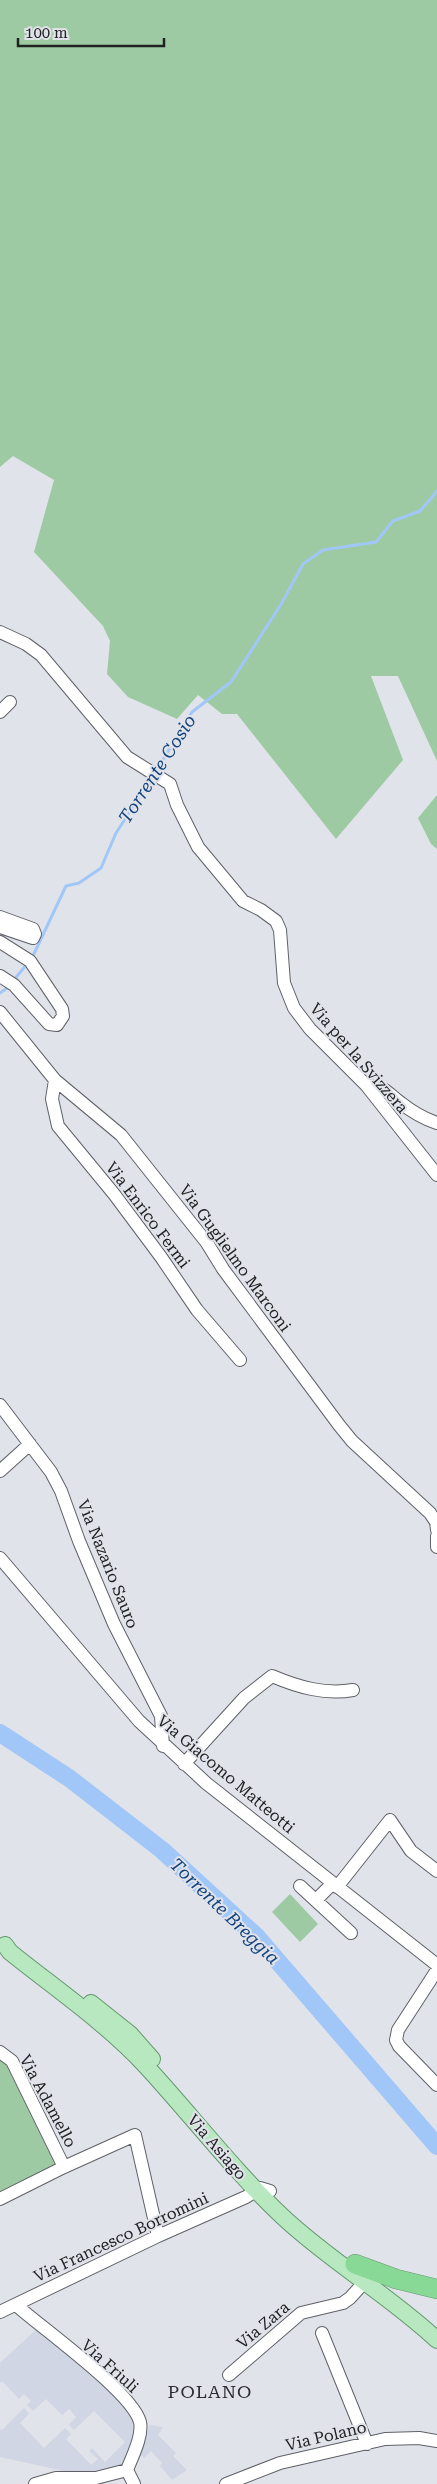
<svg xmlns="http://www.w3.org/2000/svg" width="437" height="2484" font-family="'Roboto Serif',serif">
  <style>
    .built { fill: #d0d6e3 }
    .green { fill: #9ecaa3 }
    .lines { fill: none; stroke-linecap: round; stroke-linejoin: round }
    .stream { stroke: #a1c7f8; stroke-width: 3 }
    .river { stroke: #a1c7f8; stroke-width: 18 }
    .minor-casing { stroke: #5f6167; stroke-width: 14 }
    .major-casing { stroke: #64986e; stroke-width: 18 }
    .highway-casing { stroke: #64986e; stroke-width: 20 }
    .minor { stroke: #fff; stroke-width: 12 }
    .major { stroke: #b8e8c0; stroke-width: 16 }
    .highway { stroke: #88d896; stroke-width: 19 }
    .labels { text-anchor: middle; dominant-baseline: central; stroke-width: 4; stroke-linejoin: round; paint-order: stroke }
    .street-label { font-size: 16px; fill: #202123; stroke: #e1e3ea }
    .water-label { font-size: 18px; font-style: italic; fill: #14447e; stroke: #e1e3ea }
    .neighbourhood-label { font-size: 18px; letter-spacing: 1px; fill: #2a2c31; stroke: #e1e3ea }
  </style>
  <rect width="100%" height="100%" fill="#e1e3ea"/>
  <path class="built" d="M40 2326 121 2392 141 2424 127 2470 96 2478 0 2457V2429L2 2430 24 2408 29 2414 20 2423 44 2448 65 2428 71 2434 66 2439 91 2465 98 2459 89 2451 92 2448 105 2462 125 2442 94 2411 74 2430 69 2425 76 2417 69 2409 62 2415 46 2399 33 2411 27 2405 31 2401 24 2394 19 2399 2 2381 0 2383V2363Z
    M150 2425 163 2427 158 2435 176 2453 173 2456 187 2470 172 2480 160 2466 162 2463 151 2451 144 2458 138 2453Z"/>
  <path class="green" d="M0 0H437V761L398 676H371L403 760 336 839 237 714H222L198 695 177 719 128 697 107 674 110 641 103 626 34 552 54 480 13 456 0 467Z
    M437 795V849L431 844 418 818Z
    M290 1894 318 1924 300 1942 272 1912Z
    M0 2057 10 2062 62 2168 0 2195Z"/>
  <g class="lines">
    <path class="stream" d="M156 771 192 712 231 682 280 606 303 564 323 550 376 542 393 521 420 511 437 491
      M32 958 66 886 79 883 101 868 116 833 153 776
      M13 981 27 964
      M0 993 10 986"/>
    <path class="river" d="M0 1733 69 1778 162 1850 257 1937 437 2146"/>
    <defs>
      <path id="minor" d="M0 632 26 644 41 655 127 757 170 784 177 805 198 847 243 901 261 910 276 921 280 930 284 983 294 1008 310 1029 366 1085 437 1175
        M0 712 10 702
        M0 917 33 929 35 934 33 938 0 927
        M0 942 30 961 62 1009 63 1016 57 1025 49 1024 14 985 0 976
        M0 1012 55 1080 121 1135 207 1243 223 1269 339 1425 352 1441 430 1513 436 1522 437 1530
        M55 1080 52 1099 58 1126 114 1194 161 1257 197 1310 240 1360
        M366 1085C387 1087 386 1092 401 1103 411 1111 425 1119 437 1123
        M0 1405 51 1472 61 1491 79 1541 114 1624 161 1716 163 1746
        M0 1471 30 1444
        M437 1536V1547
        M0 1558 139 1721 206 1783 437 1965
        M184 1764 244 1698 272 1676C298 1687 325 1695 353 1690
        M300 1886 351 1933
        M337 1887 390 1820 411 1851 437 1871
        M316 1900 333 1883
        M437 1970 398 2030 396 2040 399 2046 437 2085
        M0 2052 12 2061 64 2167
        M0 2199 64 2167 135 2135 158 2236
        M16 2305C43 2329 132 2392 140 2422 143 2436 132 2457 127 2470L134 2484
        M0 2312 158 2236 246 2197 260 2188 270 2191
        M322 2333 367 2444
        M229 2375 301 2313 343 2303 350 2298 370 2276
        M35 2484 56 2478H96L127 2470
        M226 2484 280 2463 385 2439 419 2438 437 2441"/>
      <path id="major" d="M5 1945 10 1952C56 1989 106 2023 146 2066 192 2116 234 2171 283 2217 331 2262 389 2295 437 2340
        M91 2003 130 2034 152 2059"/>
      <path id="highway" d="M355 2264 396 2279 437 2289"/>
    </defs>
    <use href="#minor" class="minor-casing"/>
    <use href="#major" class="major-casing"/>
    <use href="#highway" class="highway-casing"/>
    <use href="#minor" class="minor"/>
    <use href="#major" class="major"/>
    <use href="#highway" class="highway"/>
  </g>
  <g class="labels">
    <g class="street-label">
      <text transform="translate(359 1058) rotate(49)">Via per la Svizzera</text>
      <text transform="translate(148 1215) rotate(53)">Via Enrico Fermi</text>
      <text transform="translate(235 1258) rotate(54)">Via Guglielmo Marconi</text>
      <text transform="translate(108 1564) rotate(68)">Via Nazario Sauro</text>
      <text transform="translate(226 1774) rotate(40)">Via Giacomo Matteotti</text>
      <text transform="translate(48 2101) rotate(62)">Via Adamello</text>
      <text transform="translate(217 2147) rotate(49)">Via Asiago</text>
      <text transform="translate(121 2237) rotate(-25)">Via Francesco Borromini</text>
      <text transform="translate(263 2325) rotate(-40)">Via Zara</text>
      <text transform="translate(110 2366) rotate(42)">Via Friuli</text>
      <text transform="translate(326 2436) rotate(-13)">Via Polano</text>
    </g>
    <g class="water-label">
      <text transform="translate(157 769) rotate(-57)">Torrente Cosio</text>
      <text transform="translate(225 1911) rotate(44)">Torrente Breggia</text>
    </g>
    <g class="neighbourhood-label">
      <text x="210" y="2391">POLANO</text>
    </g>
  </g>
  <path d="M18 38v8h146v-8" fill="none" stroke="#202123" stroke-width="2.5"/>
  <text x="25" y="38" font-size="15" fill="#202123" stroke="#e1e3ea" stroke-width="4" paint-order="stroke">100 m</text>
</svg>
